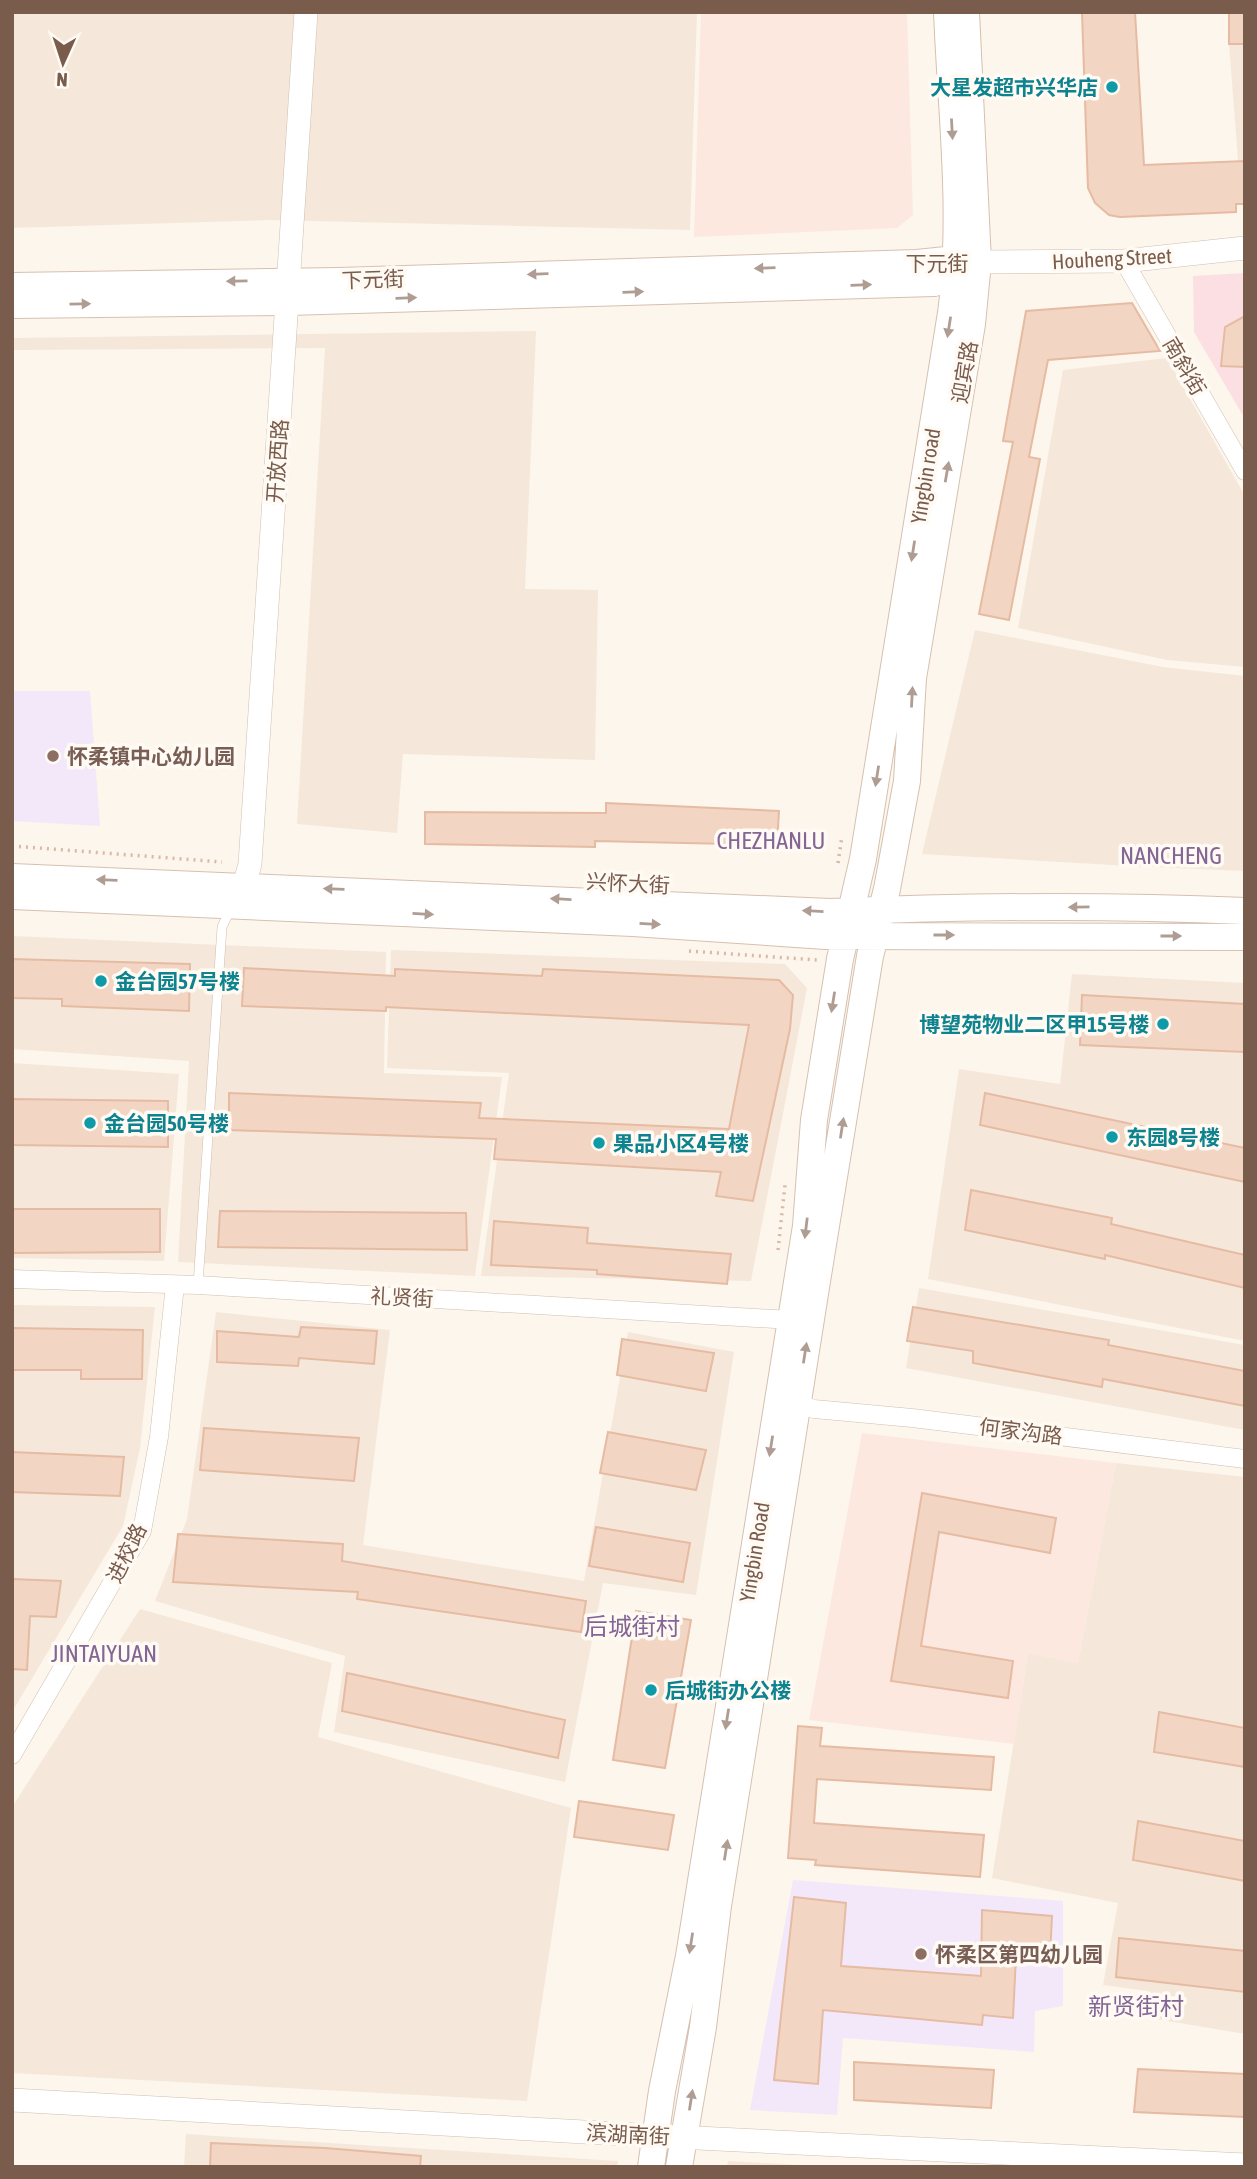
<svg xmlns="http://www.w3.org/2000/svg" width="1257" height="2179" font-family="'Asap Condensed','Noto Sans SC',sans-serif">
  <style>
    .residential { fill: #f5e8da }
    .commercial { fill: #fde8e0 }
    .education { fill: #f3e8fa }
    .medical { fill: #fbdfe3 }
    .building { fill: #f3d5c3; stroke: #e6bba3; stroke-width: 2 }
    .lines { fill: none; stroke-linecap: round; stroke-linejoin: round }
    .service-casing { stroke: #d1beb0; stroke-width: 10 }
    .minor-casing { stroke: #d1beb0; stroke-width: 19 }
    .tertiary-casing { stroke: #d1beb0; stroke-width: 24 }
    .secondary-casing { stroke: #d6c0b0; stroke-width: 28 }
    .path { stroke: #d9b8a5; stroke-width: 3.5; stroke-dasharray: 2 5; stroke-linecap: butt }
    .service { stroke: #fff; stroke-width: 9 }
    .minor { stroke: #fff; stroke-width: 18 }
    .tertiary { stroke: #fff; stroke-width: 23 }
    .secondary { stroke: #fff; stroke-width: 26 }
    .oneway { fill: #af9d94 }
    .culture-dot { fill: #0f9aa8; stroke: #fffaf3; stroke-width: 2.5 }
    .education-dot { fill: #8d6e63; stroke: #fffaf3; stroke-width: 2.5 }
    .labels { text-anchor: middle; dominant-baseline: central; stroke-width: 7; stroke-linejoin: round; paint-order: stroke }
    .culture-label { font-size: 21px; font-weight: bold; fill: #0d838f; stroke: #fffaf3; text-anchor: start }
    .street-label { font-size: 21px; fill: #7a5c4d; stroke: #fffaf3 }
    .education-label { font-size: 21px; font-weight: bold; fill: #785e54; stroke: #fffaf3; text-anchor: start }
    .quarter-label { font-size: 24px; fill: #846695; stroke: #fffaf3 }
  </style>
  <rect width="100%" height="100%" fill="#fdf6ec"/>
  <path class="residential" d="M12 12H697L690 230 271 220 12 228Z
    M1245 12V204H1238V160L1229 44Z
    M536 331 525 589 598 590 595 760 403 754 397 833 297 824 325 348 12 350V338Z
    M1167 358 1245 496V667L1167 660 1018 628 1063 370Z
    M975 630 1163 667 1245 676V871L1129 866 922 854Z
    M12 936 386 952 384 1073 502 1077 475 1276 178 1262 189 1061 12 1049Z
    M391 950 785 964 807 988 751 1281 481 1276 509 1073 387 1068Z
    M1072 974 1245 983V1341L928 1279 959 1069 1060 1084Z
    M12 1063 179 1074 164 1261 12 1258Z
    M919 1288 1245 1345V1430L906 1368Z
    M12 1305 155 1307 140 1448 123 1526 12 1712Z
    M216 1312 390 1330 363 1545 584 1581 628 1332 734 1352 696 1595 603 1583 565 1782 334 1732 345 1656 155 1601 187 1519Z
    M1116 1463 1245 1477V2034L1144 2017 1148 1991 1103 1985 1118 1903 992 1878 1028 1653 1078 1662Z
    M140 1609 332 1663 318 1737 571 1808 527 2101 12 2073V1807Z
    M186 2134 618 2161 617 2167H184Z
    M728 2161 839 2167H727Z"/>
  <path class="commercial" d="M701 12H907L913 215 897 228 694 237Z
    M862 1433 1116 1463 1078 1663 1028 1653 1014 1744 809 1720Z"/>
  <path class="education" d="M12 691H90L100 826 12 821Z
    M793 1880 1063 1901V2006L1035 2011 1034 2052 843 2038 837 2115 750 2110Z"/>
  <path class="medical" d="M1245 273V419L1194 332 1193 276Z"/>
  <path class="building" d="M1082 12H1135L1144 165 1245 161V204H1236V212L1120 217 1109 215 1095 203 1088 188Z
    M1229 12H1245V44H1229Z
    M1132 303 1160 351 1048 360 1029 457 1040 459 1009 620 979 614 1013 442 1003 441 1026 311Z
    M1245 316V367L1221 366 1225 327Z
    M606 803 779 811 777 845 595 841V847L425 844V812L606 813Z
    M12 959 190 964 189 1011 62 1006V999L12 998Z
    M244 968 395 976V969L542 976 543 969 779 980 793 995 790 1029 753 1201 716 1196 721 1172 494 1159 496 1139 229 1130V1093L481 1103 479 1118 729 1129 749 1025 386 1007V1011L242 1006Z
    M1082 995 1245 1004V1052L1080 1045Z
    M985 1093 1245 1148V1182L980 1125Z
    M12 1099 168 1101V1147L12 1145Z
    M971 1190 1112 1218 1111 1224 1245 1255V1288L1105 1255V1259L965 1230Z
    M12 1209H160V1252L12 1253Z
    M220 1211 466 1213 467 1250 218 1247Z
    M494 1221 588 1228 587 1243 731 1254 727 1284 597 1274V1270L491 1265Z
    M913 1307 1109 1340 1108 1345 1245 1371V1406L1103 1379 1102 1387 973 1363V1351L907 1341Z
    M301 1327 377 1331 374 1364 299 1358 298 1366 217 1362V1331L299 1337Z
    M12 1328 143 1330 142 1379H81V1370H12Z
    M622 1339 714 1353 706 1391 617 1375Z
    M204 1428 359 1438 354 1481 200 1470Z
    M608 1432 706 1450 696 1490 600 1473Z
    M12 1452 124 1457 120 1496 12 1492Z
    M922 1493 1056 1518 1050 1553 939 1532 921 1646 1013 1661 1008 1698 891 1681Z
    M596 1527 690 1543 683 1582 589 1566Z
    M178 1534 343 1544 342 1561 586 1601 581 1632 357 1599 358 1592 173 1582Z
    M12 1579 61 1581 56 1617 30 1616 27 1670 12 1669Z
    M636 1611 691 1620 665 1768 613 1760Z
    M347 1673 565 1720 558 1758 342 1711Z
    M1159 1712 1245 1728V1767L1154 1752Z
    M798 1726 822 1728 820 1746 994 1757 991 1790 817 1779 814 1823 984 1835 980 1877 815 1865 816 1860 788 1858Z
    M579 1801 674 1815 668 1850 574 1837Z
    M1138 1821 1245 1841V1881L1133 1860Z
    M794 1897 846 1903 841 1966 981 1976 982 1910 1052 1916 1050 1957 1016 1956 1013 2018 983 2015 982 2025 823 2010 818 2084 774 2080Z
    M1119 1938 1245 1951V1992L1116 1977Z
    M854 2062 994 2070 991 2108 854 2100Z
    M1138 2069 1245 2074V2117L1134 2112Z
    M211 2143 325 2148 421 2156 420 2167H210Z"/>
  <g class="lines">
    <defs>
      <path id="service" d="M198 1285 222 927 230 910"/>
      <path id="minor" d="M1124 261 1245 471
        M12 1279 198 1285 791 1320
        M797 1404 814 1409 912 1418 1245 1459
        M12 1755 142 1531 159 1437 175 1285"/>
      <path id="tertiary" d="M978 262 1124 261 1245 248
        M235 900 244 886 250 864 306 12
        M12 2100 656 2136 1245 2165"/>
      <path id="secondary" d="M12 286 339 281 917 263 956 259 973 261
        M12 305 288 302 934 283 956 276 968 268
        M12 877 830 912C968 906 1107 905 1245 911
        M12 896 633 923 826 936 1245 937
        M651 2167 662 2091 689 1956 806 1226 814 1120 840 959 863 859 951 313C964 214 951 112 947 12
        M679 2167 703 2027 718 1906 817 1281 870 956 887 889 907 781 913 678 972 324 978 262 966 12"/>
    </defs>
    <use href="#service" class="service-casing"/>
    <use href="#minor" class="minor-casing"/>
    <use href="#tertiary" class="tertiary-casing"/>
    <use href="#secondary" class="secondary-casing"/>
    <path class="path" d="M12 846 222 862
      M838 863 842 836
      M689 951 817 960
      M778 1250 785 1185"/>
    <use href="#service" class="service"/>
    <use href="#minor" class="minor"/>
    <use href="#tertiary" class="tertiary"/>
    <use href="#secondary" class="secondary"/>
  </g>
  <defs><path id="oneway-solid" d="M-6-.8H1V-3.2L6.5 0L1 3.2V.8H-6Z" transform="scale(1.75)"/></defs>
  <g class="oneway">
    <use href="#oneway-solid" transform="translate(952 129) rotate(87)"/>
    <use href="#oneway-solid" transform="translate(765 268) rotate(178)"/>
    <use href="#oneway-solid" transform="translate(538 274) rotate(178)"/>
    <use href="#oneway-solid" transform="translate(237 281) rotate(179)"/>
    <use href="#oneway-solid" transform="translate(861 285) rotate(-2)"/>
    <use href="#oneway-solid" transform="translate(633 292) rotate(-2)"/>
    <use href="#oneway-solid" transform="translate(406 298) rotate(-2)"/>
    <use href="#oneway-solid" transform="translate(80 304) rotate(-1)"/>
    <use href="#oneway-solid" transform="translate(949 327) rotate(99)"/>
    <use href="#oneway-solid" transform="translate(947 472) rotate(-80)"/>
    <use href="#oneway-solid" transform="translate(913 551) rotate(99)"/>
    <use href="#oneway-solid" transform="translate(912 697) rotate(-87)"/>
    <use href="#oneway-solid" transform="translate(877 776) rotate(99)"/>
    <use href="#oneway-solid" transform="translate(107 880) rotate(-178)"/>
    <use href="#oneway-solid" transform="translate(334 889) rotate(-178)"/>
    <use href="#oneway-solid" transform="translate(561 899) rotate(-177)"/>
    <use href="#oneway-solid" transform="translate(1079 907) rotate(179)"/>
    <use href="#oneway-solid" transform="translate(813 911) rotate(-177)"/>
    <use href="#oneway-solid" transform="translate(423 914) rotate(3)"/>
    <use href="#oneway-solid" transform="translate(650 924) rotate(3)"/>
    <use href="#oneway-solid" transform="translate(944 935)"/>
    <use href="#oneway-solid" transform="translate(1171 936)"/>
    <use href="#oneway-solid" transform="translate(833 1002) rotate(99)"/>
    <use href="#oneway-solid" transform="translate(842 1128) rotate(-81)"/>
    <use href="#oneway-solid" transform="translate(806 1228) rotate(97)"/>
    <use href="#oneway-solid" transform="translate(805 1353) rotate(-81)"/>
    <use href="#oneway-solid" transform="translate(771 1446) rotate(99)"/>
    <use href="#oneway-solid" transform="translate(727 1719) rotate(99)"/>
    <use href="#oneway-solid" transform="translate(726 1850) rotate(-81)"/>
    <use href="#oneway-solid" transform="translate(691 1943) rotate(99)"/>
    <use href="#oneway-solid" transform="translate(691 2100) rotate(-81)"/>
  </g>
  <g class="culture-dot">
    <circle cx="1112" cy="87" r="7"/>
    <circle cx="101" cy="981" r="7"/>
    <circle cx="1163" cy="1024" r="7"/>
    <circle cx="90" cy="1123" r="7"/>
    <circle cx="1112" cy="1137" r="7"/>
    <circle cx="599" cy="1143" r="7"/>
    <circle cx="651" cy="1690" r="7"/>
  </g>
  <g class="education-dot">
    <circle cx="53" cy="756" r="7"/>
    <circle cx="921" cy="1954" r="7"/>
  </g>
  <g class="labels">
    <g class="culture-label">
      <text x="1098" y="87" text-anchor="end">大星发超市兴华店</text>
      <text x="115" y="981">金台园57号楼</text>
      <text x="1149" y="1024" text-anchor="end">博望苑物业二区甲15号楼</text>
      <text x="104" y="1123">金台园50号楼</text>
      <text x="1126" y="1137">东园8号楼</text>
      <text x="613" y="1143">果品小区4号楼</text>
      <text x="665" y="1690">后城街办公楼</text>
    </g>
    <g class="street-label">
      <text transform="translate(1112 258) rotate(-3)">Houheng Street</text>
      <text x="937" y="263">下元街</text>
      <text transform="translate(373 279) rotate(-2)">下元街</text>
      <text transform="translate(1185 366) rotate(60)">南斜街</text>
      <text transform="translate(964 372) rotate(-80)">迎宾路</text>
      <text transform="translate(277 461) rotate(-86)">开放西路</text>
      <text transform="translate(925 476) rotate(-81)">Yingbin road</text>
      <text transform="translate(628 883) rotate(3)">兴怀大街</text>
      <text transform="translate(402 1297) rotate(3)">礼贤街</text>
      <text transform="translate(1021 1431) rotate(7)">何家沟路</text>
      <text transform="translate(754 1552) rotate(-81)">Yingbin Road</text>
      <text transform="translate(126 1553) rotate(-64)">进校路</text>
      <text transform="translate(628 2134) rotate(3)">滨湖南街</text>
    </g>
    <g class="education-label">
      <text x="67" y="756">怀柔镇中心幼儿园</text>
      <text x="935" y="1954">怀柔区第四幼儿园</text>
    </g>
    <g class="quarter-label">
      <text x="771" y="840">CHEZHANLU</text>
      <text x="1171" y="855">NANCHENG</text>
      <text x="632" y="1626">后城街村</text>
      <text x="104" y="1653">JINTAIYUAN</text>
      <text x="1136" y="2006">新贤街村</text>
    </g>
  </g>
  <rect width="1257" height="2179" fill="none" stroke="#7a5c4d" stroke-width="28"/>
  <g transform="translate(63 63) rotate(183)" stroke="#fffaf3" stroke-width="5" paint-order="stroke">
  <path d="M0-5L12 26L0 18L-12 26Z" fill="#7a5c4d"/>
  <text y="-10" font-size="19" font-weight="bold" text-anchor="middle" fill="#7a5c4d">N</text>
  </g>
</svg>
